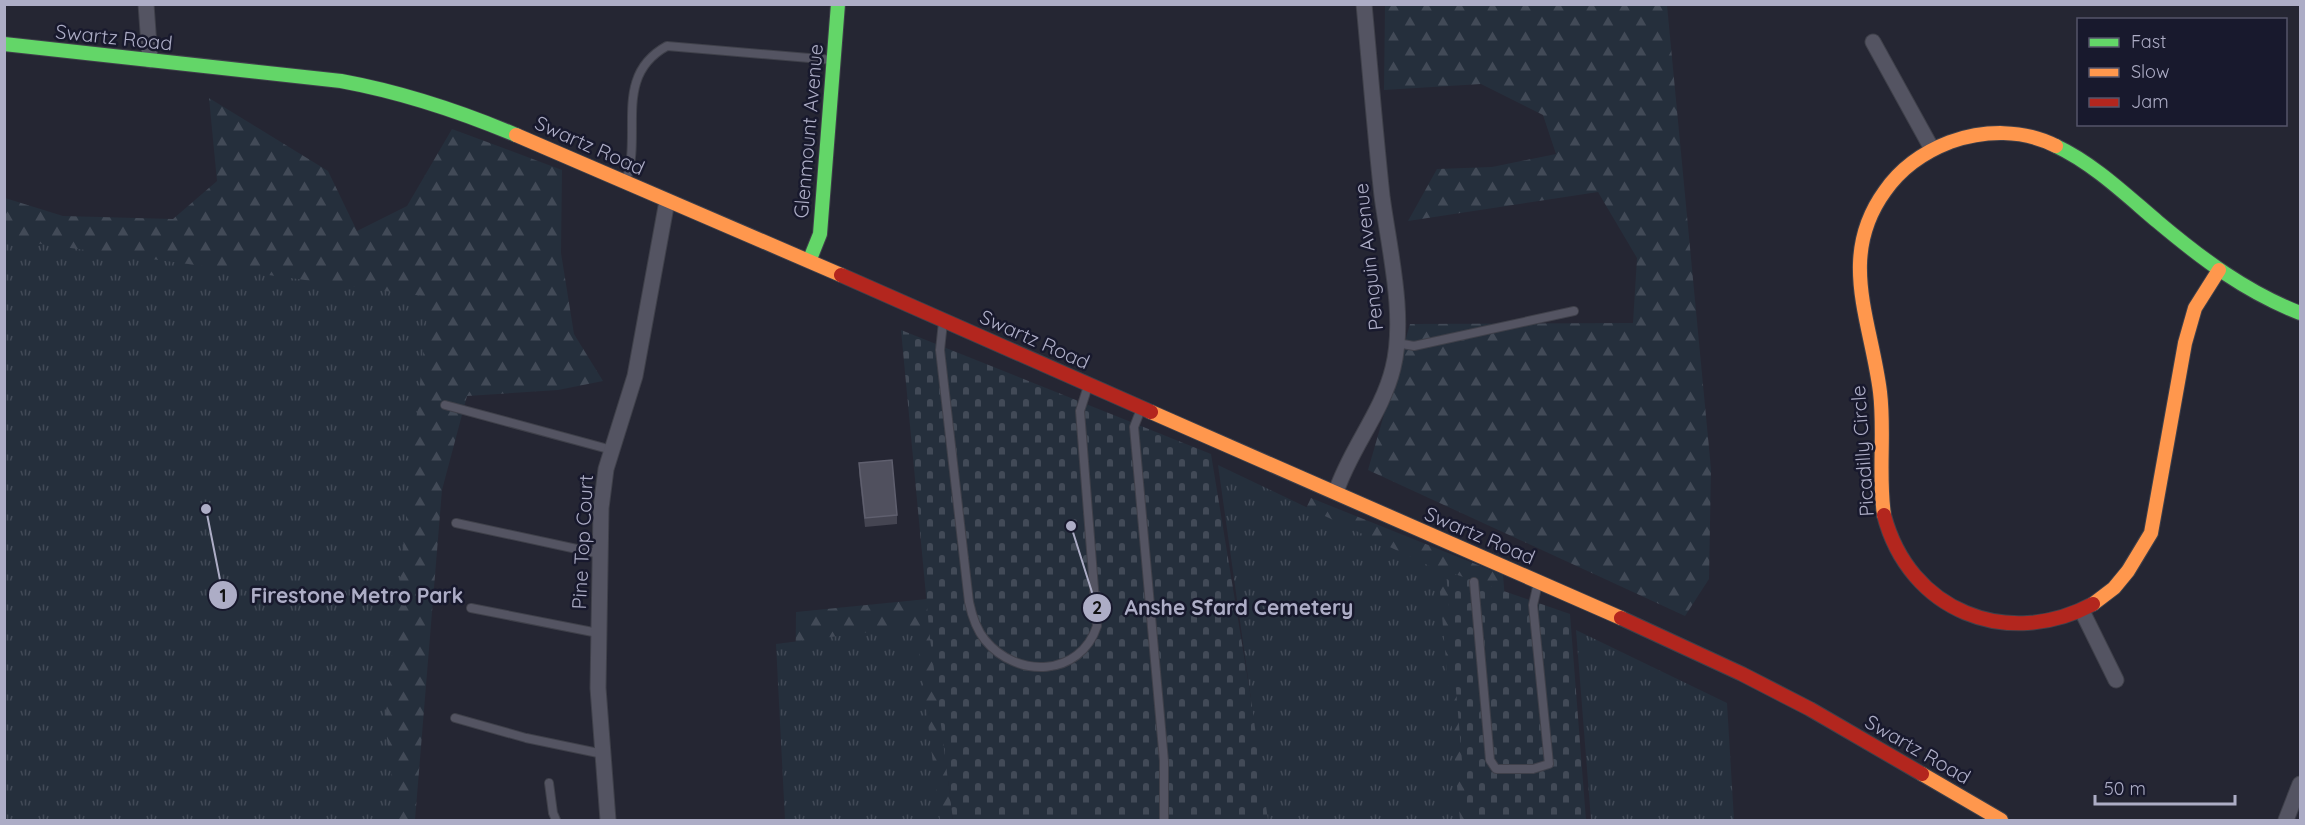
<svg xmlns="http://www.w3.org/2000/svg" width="2305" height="825" font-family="Quicksand,sans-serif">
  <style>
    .forest { fill: url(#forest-firs) }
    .cemetery { fill: url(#cemetery-stones) }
    .park { fill: url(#park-tufts) }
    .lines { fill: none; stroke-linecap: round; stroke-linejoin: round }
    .lane-casing { stroke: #3f404a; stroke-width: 10 }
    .street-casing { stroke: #3f404a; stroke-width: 17 }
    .fast-casing { stroke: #3f404a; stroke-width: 16 }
    .slow-casing { stroke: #3f404a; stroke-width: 16 }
    .jam-casing { stroke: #3f404a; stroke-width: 16 }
    .lane { stroke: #545462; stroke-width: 8 }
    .street { stroke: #545462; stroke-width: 15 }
    .fast { stroke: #63d668; stroke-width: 14 }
    .slow { stroke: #ff974d; stroke-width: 14 }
    .jam { stroke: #b3261e; stroke-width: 14 }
    .wall { fill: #454552 }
    .building { fill: #50505e; stroke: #5f5f6e; stroke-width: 1.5 }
    .labels { text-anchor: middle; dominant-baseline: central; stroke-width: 5; stroke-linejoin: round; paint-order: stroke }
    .street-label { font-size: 20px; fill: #adadc6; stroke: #18192d }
    .leader { fill: none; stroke: #adadc6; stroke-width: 2 }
    .callout-dot { fill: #adadc6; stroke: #18192d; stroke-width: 2 }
    .mark-label { font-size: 18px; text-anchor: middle; font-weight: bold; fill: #111 }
    .callout-label { font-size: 21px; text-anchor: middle; font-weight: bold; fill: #adadc6; stroke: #18192d; stroke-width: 5; stroke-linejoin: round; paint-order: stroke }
  </style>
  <defs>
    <pattern id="forest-firs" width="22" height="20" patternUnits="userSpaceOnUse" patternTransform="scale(1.5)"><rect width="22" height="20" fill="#252f3c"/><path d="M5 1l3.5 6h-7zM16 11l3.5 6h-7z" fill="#424a57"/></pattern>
    <pattern id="cemetery-stones" width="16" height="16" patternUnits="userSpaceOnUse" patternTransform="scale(1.5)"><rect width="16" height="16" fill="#252f3c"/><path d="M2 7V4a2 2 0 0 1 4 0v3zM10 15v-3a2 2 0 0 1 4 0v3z" fill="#424a57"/></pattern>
    <pattern id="park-tufts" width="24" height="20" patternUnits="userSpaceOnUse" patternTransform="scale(1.5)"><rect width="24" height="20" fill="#252f3c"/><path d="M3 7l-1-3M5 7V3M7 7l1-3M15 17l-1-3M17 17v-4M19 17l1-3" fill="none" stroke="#424a57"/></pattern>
  </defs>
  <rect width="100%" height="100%" fill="#252633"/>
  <path class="forest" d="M1385 5H1667L1711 469 1709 579 1685 616 1368 470 1410 324 1633 323 1637 258 1598 192 1408 221 1437 169 1492 167 1556 154 1543 115 1481 84 1384 90Z
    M209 98 328 171 357 231 407 206 452 129 562 170 561 253 574 334 603 381 558 390 467 396 442 490 415 820H5V198L63 216 173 219 217 181Z
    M1311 498 1503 575 1513 697 1551 820H1421L1287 548Z
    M927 599 953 820H794L796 612Z"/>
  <path class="cemetery" d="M901 330 1211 454 1264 778 1268 820H953L930 638Z
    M1446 571 1570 614 1586 820H1467Z"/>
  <path class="park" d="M5 239 429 297 385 722 397 820H5Z
    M1218 465 1438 570 1460 820H1268Z
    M916 626 940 820H785L776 644Z
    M1576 630 1727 703 1734 820H1591Z"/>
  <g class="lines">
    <defs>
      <path id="lane" d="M626 180C643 134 612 76 667 46L833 60
        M943 322 940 350 969 602C972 616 976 629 985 640 1017 679 1080 677 1097 626L1080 411 1088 386
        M1397 343 1414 346 1574 311
        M445 405 612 450
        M1141 409 1134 427 1164 761V820
        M456 523 600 554
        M1474 582 1490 760 1496 769H1533L1549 764 1533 605 1538 583
        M471 608 598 633
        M455 718 526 738 603 754
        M549 783 553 813 556 820"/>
      <path id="street" d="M146 4 150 60
        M1873 42 1932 149
        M1336 492C1350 449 1382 413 1393 368 1406 316 1389 249 1382 196 1375 132 1370 68 1364 4
        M2082 611 2116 680
        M608 820 598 688 601 508 606 469 635 376 667 201
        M2286 820 2300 784"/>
      <path id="fast" d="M4 44 341 81C401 92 459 111 516 135
        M2056 146C2094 164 2126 195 2158 222 2202 259 2246 292 2300 313
        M810 259 820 234 838 4"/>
      <path id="slow" d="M516 135 841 275
        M1151 412 1621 618
        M1884 515C1878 474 1885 433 1880 392 1871 320 1837 257 1885 191 1901 168 1924 152 1950 142 1984 130 2023 129 2056 146
        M2093 604 2114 588 2128 571 2151 533 2185 343 2195 308 2219 270
        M1922 774 2001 820"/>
      <path id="jam" d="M841 275 1151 412
        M1884 515C1909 611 2007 650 2093 604
        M1621 618 1742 674 1810 709 1922 774"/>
    </defs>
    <use href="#lane" class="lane-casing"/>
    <use href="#street" class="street-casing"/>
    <use href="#fast" class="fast-casing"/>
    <use href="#slow" class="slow-casing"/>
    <use href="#jam" class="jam-casing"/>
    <use href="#lane" class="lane"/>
    <use href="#street" class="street"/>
    <use href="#fast" class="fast"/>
    <use href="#slow" class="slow"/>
    <use href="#jam" class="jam"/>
  </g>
  <path class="wall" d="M859 463 897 515V524L865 527 859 473Z"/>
  <path class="building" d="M892 460 897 515 865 518 859 463Z"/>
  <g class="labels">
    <g class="street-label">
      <text transform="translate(114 37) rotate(6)">Swartz Road</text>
      <text transform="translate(808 131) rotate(-85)">Glenmount Avenue</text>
      <text transform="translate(590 145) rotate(24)">Swartz Road</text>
      <text transform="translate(1368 257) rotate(-96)">Penguin Avenue</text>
      <text transform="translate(1035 339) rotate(24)">Swartz Road</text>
      <text transform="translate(1862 451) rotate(-94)">Picadilly Circle</text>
      <text transform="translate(1480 535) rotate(23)">Swartz Road</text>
      <text transform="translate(582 542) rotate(-87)">Pine Top Court</text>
      <text transform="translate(1918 749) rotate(30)">Swartz Road</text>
    </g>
  </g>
  <path class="leader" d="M206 509L223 595M1071 526L1097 608"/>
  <g class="callout-dot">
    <circle cx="206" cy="509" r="6"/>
    <circle cx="1071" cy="526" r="6"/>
    <circle cx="223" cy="595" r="15"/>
    <circle cx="1097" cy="608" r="15"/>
  </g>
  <g class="mark-label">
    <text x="223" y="602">1</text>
    <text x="1097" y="614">2</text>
  </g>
  <g class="callout-label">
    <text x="357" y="603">Firestone Metro Park</text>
    <text x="1239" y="615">Anshe Sfard Cemetery</text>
  </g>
  <rect width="2305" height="825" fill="none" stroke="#adadc6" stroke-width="12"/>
  <rect x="2077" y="18" width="210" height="108" fill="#18192d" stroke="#54546a" stroke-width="1.5"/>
  <rect x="2089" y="38" width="30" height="9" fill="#63d668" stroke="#54546a" stroke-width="1.5"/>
  <text x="2131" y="48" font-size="18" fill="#adadc6">Fast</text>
  <rect x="2089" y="68" width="30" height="9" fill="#ff974d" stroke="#54546a" stroke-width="1.5"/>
  <text x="2131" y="78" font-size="18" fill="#adadc6">Slow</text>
  <rect x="2089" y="98" width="30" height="9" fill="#b3261e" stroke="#54546a" stroke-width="1.5"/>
  <text x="2131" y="108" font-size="18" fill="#adadc6">Jam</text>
  <path d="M2095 795v9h140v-9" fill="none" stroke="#adadc6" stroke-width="3"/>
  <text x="2104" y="795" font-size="18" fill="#adadc6" stroke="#18192d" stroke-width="4.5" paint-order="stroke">50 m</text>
</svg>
